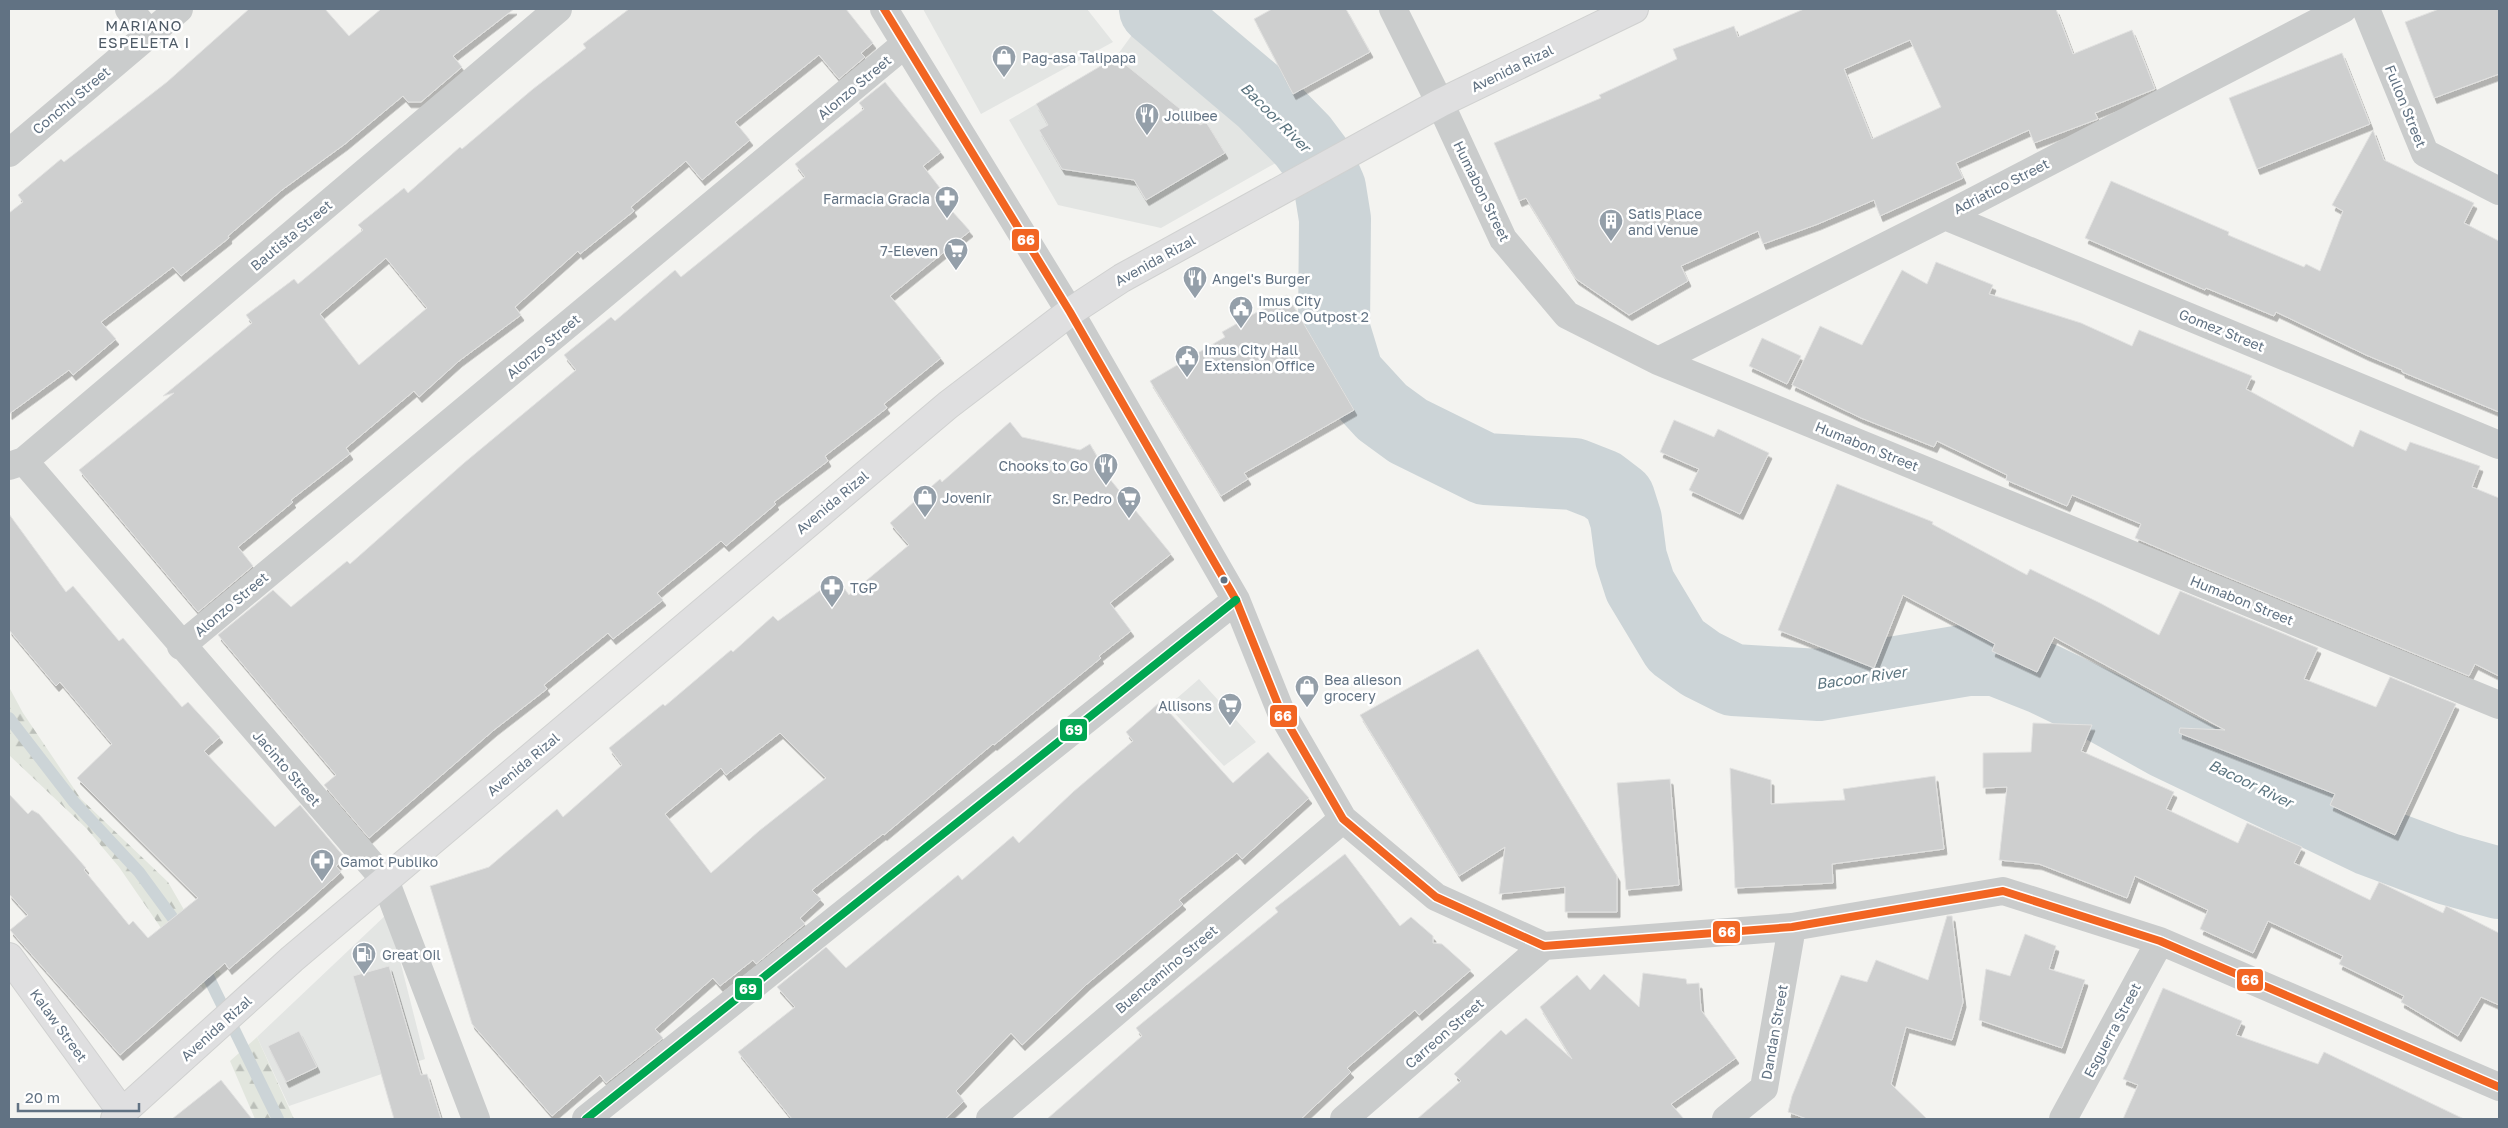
<svg xmlns="http://www.w3.org/2000/svg" width="2508" height="1128" font-family="'Golos Text',sans-serif">
  <style>
    .built { fill: #e3e5e3 }
    .forest { fill: url(#forest-firs) }
    .lines { fill: none; stroke-linecap: round; stroke-linejoin: round }
    .stream { stroke: #ccd4d7; stroke-width: 12 }
    .river { stroke: #ccd4d7; stroke-width: 72 }
    .building { fill: #cecfcf; stroke: #e2e2e1; fill-rule: evenodd; filter: url(#shadow) }
    .major-casing { stroke: #d0d1d0; stroke-width: 30 }
    .minor { stroke: #cacccc; stroke-width: 28 }
    .major { stroke: #dfdfe0; stroke-width: 28 }
    .bus-1-casing { stroke: #fff; stroke-width: 11 }
    .bus-2-casing { stroke: #fff; stroke-width: 11 }
    .bus-1 { stroke: #f26522; stroke-width: 8 }
    .bus-2 { stroke: #00a651; stroke-width: 8 }
    .bus-dot { fill: #617283; stroke: #fff; stroke-width: 2 }
    .labels { text-anchor: middle; dominant-baseline: central; stroke-width: 5; stroke-linejoin: round; paint-order: stroke }
    .poi-label { font-size: 14px; fill: #617283; stroke: #fff; text-anchor: start }
    .street-label { font-size: 14px; fill: #617283; stroke: #fff }
    .neighbourhood-label { font-size: 15px; letter-spacing: 1px; fill: #4f5b67; stroke: #fff }
    .water-label { font-size: 15px; font-style: italic; fill: #5c7580; stroke: #fff }
    .line-badge { stroke: #fff; stroke-width: 2 }
    .badge-label { font-size: 14px; text-anchor: middle; font-weight: bold; fill: #fff }
  </style>
  <defs>
    <pattern id="forest-firs" width="22" height="20" patternUnits="userSpaceOnUse" patternTransform="scale(1.25)"><rect width="22" height="20" fill="#e2e6de"/><path d="M5 1l3.5 6h-7zM16 11l3.5 6h-7z" fill="#bbbfb9"/></pattern>
    <filter id="shadow"><feDropShadow dx="3" dy="5.5" stdDeviation="0" flood-color="#0004"/></filter>
  </defs>
  <rect width="100%" height="100%" fill="#f3f3f0"/>
  <path class="built" d="M923 9H1087L1113 42 981 114Z
    M1142 21 1295 152 1161 228 1058 205 1009 120 1116 57Z
    M1199 679 1256 742 1224 766 1168 706Z
    M388 913 425 1059 289 1106 257 1037Z"/>
  <path class="forest" d="M1126 9H1187L1284 91 1322 135 1295 152Z
    M9 687 23 713 81 799 168 882 221 974 203 989 119 867 87 829 9 755Z
    M257 1037 294 1119H255L230 1061Z"/>
  <g class="lines">
    <path class="stream" d="M9 718 74 802 139 872 183 932
      M201 962 278 1119"/>
    <path class="river" d="M1155 9 1264 101 1303 141 1318 161 1330 188 1335 219 1334 329 1348 375 1382 412 1408 431 1485 469 1574 474 1602 485 1619 498 1626 520 1631 558 1640 586 1676 646 1701 664 1733 680 1819 685 1968 660H1996L2044 679 2104 708 2167 743 2370 840 2448 869 2499 883"/>
  </g>
  <path class="building" d="M249 9H325L349 36 381 9H514L453 56 462 67 421 102H408L403 96 345 144 282 190 228 236 229 238 181 276 173 267 101 322 116 339 73 375 69 370 9 414V213L23 202 18 195 61 159 64 162 167 82Z
    M629 9H846L873 43 861 53 865 57 839 79 819 55 735 122 750 140 702 180 686 161 631 207 634 211 580 254 578 251 515 307 521 315 459 361 419 397 414 391 346 448 350 454 291 500 293 502 238 547 253 566 198 612 79 470 174 393 163 396 252 323 246 315 294 279 298 284 363 230 358 225 404 188 408 193 460 147 462 149 533 89 586 48 583 44ZM386 258 427 308 359 365 320 314Z
    M1272 9H1346L1370 52 1293 94 1254 19Z
    M1804 9H2056L2073 54 2132 30 2155 89 2095 113 2098 119 2034 143 2029 130 1956 163 1963 178 1880 216 1874 200 1818 224 1763 244 1758 231 1681 266 1688 281 1629 315 1576 279 1526 198 1519 201 1494 143 1601 98 1599 95 1677 59 1673 49 1734 26 1738 37ZM1910 40 1941 107 1872 139 1844 69Z
    M2439 9H2499V74L2434 98 2405 22Z
    M2342 53 2370 124 2257 169 2229 98Z
    M1116 57 1200 125 1206 122 1225 153 1146 200 1134 180 1062 169 1039 130 1048 125 1036 104Z
    M885 82 941 152 923 166 947 197 943 201 970 231 890 296 941 358 884 404 887 408 825 456 828 461 774 502 776 504 726 546 721 541 657 593 663 600 613 639 608 633 544 685 547 689 494 730 369 838 324 785 336 775 218 635 273 590 291 607 347 561 350 564 464 463 576 370 564 355 611 317 615 321 675 270 681 277 805 177 795 164 864 109 859 103Z
    M2373 130 2384 160 2474 203 2464 223 2499 241V412L2402 372V370L2366 355 2276 312 2274 316 2206 288 2205 290 2085 238 2111 181 2229 232 2228 235 2304 267 2306 264 2320 271 2343 211 2332 205Z
    M1936 262 1993 285 1989 294 2081 323 2132 346 2139 330 2252 376 2246 389 2353 447 2360 430 2406 451 2410 442 2480 466 2472 487 2499 498V676L2475 664 2469 676 2191 562 2135 538 2141 524 2072 495 2067 506 2006 480 2007 475 1937 441 1934 447 1861 418 1792 385 1820 326 1862 345 1902 270 1927 284Z
    M1287 295 1354 410 1244 473 1248 479 1221 496 1150 381 1225 337 1222 332Z
    M1762 338 1801 356 1787 384 1749 366Z
    M1674 420 1714 437 1718 429 1769 453 1740 514 1689 490 1699 469 1660 452Z
    M1010 422 1022 437 1080 450 1090 444 1109 478 1171 554 1110 603 1131 631 1099 656 1101 658 994 745 993 744 884 835 883 834 812 890 821 899 800 918 805 924 756 964 753 960 720 986 713 978 655 1029 663 1038 606 1083 600 1075 552 1116 472 1024 430 886 489 867 557 809 563 817 622 765 609 748 663 704 665 706 731 650 733 652 773 616 778 621 837 578 849 595 909 545 890 523 940 479 942 482ZM780 733 826 778 759 831 711 873 665 814 721 768 726 775Z
    M1837 484 1933 522 1932 524 2027 575 2030 569 2100 603 2159 635 2180 591 2318 648 2304 679 2376 707 2390 677 2456 704 2395 835 2330 805 2335 794 2179 733 2180 728 2225 730 2054 637 2037 672 1992 651 1995 644 1903 595 1874 668 1778 630Z
    M9 514 66 592 73 586 119 641 123 638 182 707 188 702 220 737 204 751 275 827 300 805 345 858 336 866 341 872 304 905 229 969 225 963 120 1055 10 930 28 915 9 894V794L28 814 32 810 39 814 86 868 84 870 129 925 133 921 148 938 198 898 77 778 112 744 60 682 56 686 9 630Z
    M1478 649 1617 876V912H1565V887L1499 894 1505 847 1459 876 1360 715Z
    M1160 702 1233 783 1268 752 1309 798 1242 859 1237 853 1179 900 1183 904 1087 984 1022 1045 1011 1033 956 1091 964 1101 945 1119H792L738 1052 795 1007 777 987 826 947 846 968 958 875 962 880 1013 836 1019 843 1073 792 1133 741 1126 732Z
    M2033 723 2092 725 2081 751 2174 792 2166 809 2238 843 2247 823 2302 847 2294 863 2370 900 2379 882 2443 913 2446 906 2499 933V1005L2481 997 2458 1036 2401 1002 2404 996 2339 964 2343 956 2268 921 2253 953 2200 929 2208 910 2135 876 2127 898 2039 864 1999 860 2007 787 1983 788V753L2031 752Z
    M1730 768 1771 780V804L1845 800 1843 789 1935 776 1944 849 1832 864 1833 883 1735 888Z
    M1670 779 1679 885 1626 890 1617 783Z
    M1345 854 1400 926 1411 917 1433 936V943L1442 944 1471 970 1419 1015 1415 1010 1347 1068 1351 1072 1301 1119H1047L1142 1036 1136 1028 1278 912 1275 908Z
    M1947 916H1952L1963 1002 1952 1040 1906 1027 1891 1084 1927 1119H1807L1788 1112 1792 1096 1841 975 1867 982 1876 960 1928 980Z
    M2025 934 2056 946 2049 969 2085 980 2062 1048 1979 1020 1986 969 2010 976Z
    M389 966 421 1075 427 1074 441 1119H394L353 976Z
    M1643 973 1686 979 1687 984 1699 983 1701 1010 1736 1058 1671 1104 1684 1119H1417L1461 1081 1454 1074 1501 1030 1506 1035 1526 1018 1572 1059 1540 1007 1577 975 1590 990 1604 974 1639 1007Z
    M2163 988 2242 1021 2236 1035 2318 1064 2324 1052 2464 1119H2123L2138 1085 2123 1079Z
    M299 1031 317 1067 286 1082 268 1046Z
    M221 1080 252 1119H172Z"/>
  <g class="lines">
    <defs>
      <path id="major" d="M9 957 122 1112 123 1119
        M115 1119 292 959 948 405 1070 312 1122 278 1440 103 1634 9"/>
    </defs>
    <use href="#major" class="major-casing"/>
    <path class="minor" d="M129 9 149 33
      M884 9 1070 312 1236 600 1281 712 1343 819 1436 897 1544 946 1792 927 2003 891 2160 941 2499 1087
      M1393 9 1440 103 1503 239 1567 315 1658 361 2499 705
      M2366 9 2425 153 2499 191
      M9 153 179 9
      M1945 216 2499 445
      M1658 361 1945 216 2343 9
      M24 461 385 880 476 1119
      M9 466 24 461 558 9
      M181 646 904 45
      M586 1119 1236 600
      M990 1119 1343 819
      M1344 1119 1544 946
      M1726 1119 1764 1088 1792 927
      M2063 1119 2160 941"/>
    <use href="#major" class="major"/>
    <defs>
      <path id="bus-1" d="M884 9 1070 312 1236 600 1281 712 1343 819 1436 897 1544 946 1792 927 2003 891 2160 941 2499 1087"/>
      <path id="bus-2" d="M586 1119 1236 600"/>
    </defs>
    <use href="#bus-1" class="bus-1-casing"/>
    <use href="#bus-2" class="bus-2-casing"/>
    <use href="#bus-1" class="bus-1"/>
    <use href="#bus-2" class="bus-2"/>
  </g>
  <defs>
    <symbol id="shop-pin" viewBox="-11 -11 22 30"><path d="M0 17L-7.5 6A9.5 9.5 0 1 1 7.5 6Z" fill="#949fa9" stroke="#fff"/><path d="M-5-2.5h2.3a2.7 3.5 0 0 1 5.4 0H5L5.5 6h-11ZM-1.5-2.5h3a1.5 2.3 0 0 0-3 0Z" fill="#fff"/></symbol>
    <symbol id="restaurant-pin" viewBox="-11 -11 22 30"><path d="M0 17L-7.5 6A9.5 9.5 0 1 1 7.5 6Z" fill="#949fa9" stroke="#fff"/><path d="M-5-6h1v4h1v-4h1v4h1v-4h1v5L-1.5 .5V6h-2V.5L-5-1ZM5-6V6H3V1.5H1.5Q1.5-4 5-6Z" fill="#fff"/></symbol>
    <symbol id="pharmacy-pin" viewBox="-11 -11 22 30"><path d="M0 17L-7.5 6A9.5 9.5 0 1 1 7.5 6Z" fill="#949fa9" stroke="#fff"/><path d="M-2-6h4v4h4v4h-4v4h-4v-4h-4v-4h4Z" fill="#fff"/></symbol>
    <symbol id="building-pin" viewBox="-11 -11 22 30"><path d="M0 17L-7.5 6A9.5 9.5 0 1 1 7.5 6Z" fill="#949fa9" stroke="#fff"/><path d="M-4-6H4V6H1V3H-1V6H-4ZM-2.5-4.3h1.7v1.8h-1.7ZM.8-4.3h1.7v1.8H.8ZM-2.5-1h1.7V.8h-1.7ZM.8-1h1.7V.8H.8Z" fill="#fff"/></symbol>
    <symbol id="supermarket-pin" viewBox="-11 -11 22 30"><path d="M0 17L-7.5 6A9.5 9.5 0 1 1 7.5 6Z" fill="#949fa9" stroke="#fff"/><path d="M-6-5.5h2.5l.6 2H6L4.5 2H-2.5L-4.4-4H-6ZM-1.5 3.2a1.3 1.3 0 1 0 .1 0ZM3 3.2a1.3 1.3 0 1 0 .1 0Z" fill="#fff"/></symbol>
    <symbol id="civic-pin" viewBox="-11 -11 22 30"><path d="M0 17L-7.5 6A9.5 9.5 0 1 1 7.5 6Z" fill="#949fa9" stroke="#fff"/><path d="M-.6-6.5H3V-4.5H.6V-3L4-1V1h2V6H-6V1h2V-1L-.6-3ZM-1.2 2.5V6h2.4V2.5Z" fill="#fff"/></symbol>
    <symbol id="fuel-pin" viewBox="-11 -11 22 30"><path d="M0 17L-7.5 6A9.5 9.5 0 1 1 7.5 6Z" fill="#949fa9" stroke="#fff"/><path d="M-5.5-6h7V0h2V4h1.3V-2.5L3-4.5l.8-.8L6-3V5H2.5V1h-1V6h-7ZM-4.2-4.7v3.2H.2V-4.7Z" fill="#fff"/></symbol>
  </defs>
  <g fill-rule="evenodd">
    <use href="#shop-pin" x="990" y="43" width="28" height="38"/>
    <use href="#restaurant-pin" x="1133" y="101" width="28" height="38"/>
    <use href="#pharmacy-pin" x="933" y="184" width="28" height="38"/>
    <use href="#building-pin" x="1597" y="207" width="28" height="38"/>
    <use href="#supermarket-pin" x="942" y="236" width="28" height="38"/>
    <use href="#restaurant-pin" x="1181" y="264" width="28" height="38"/>
    <use href="#civic-pin" x="1227" y="294" width="28" height="38"/>
    <use href="#civic-pin" x="1173" y="343" width="28" height="38"/>
    <use href="#restaurant-pin" x="1092" y="451" width="28" height="38"/>
    <use href="#shop-pin" x="911" y="483" width="28" height="38"/>
    <use href="#supermarket-pin" x="1115" y="484" width="28" height="38"/>
    <use href="#pharmacy-pin" x="818" y="573" width="28" height="38"/>
    <use href="#shop-pin" x="1293" y="673" width="28" height="38"/>
    <use href="#supermarket-pin" x="1216" y="691" width="28" height="38"/>
    <use href="#pharmacy-pin" x="308" y="847" width="28" height="38"/>
    <use href="#fuel-pin" x="350" y="940" width="28" height="38"/>
  </g>
  <circle class="bus-dot" cx="1224" cy="580" r="4.5"/>
  <g class="labels">
    <g class="poi-label">
      <text x="1022" y="57">Pag-asa Talipapa</text>
      <text x="1164" y="115">Jollibee</text>
      <text x="930" y="198" text-anchor="end">Farmacia Gracia</text>
      <text x="1628" y="213">Satis Place<tspan x="1628" dy="16">and Venue</tspan></text>
      <text x="938" y="250" text-anchor="end">7-Eleven</text>
      <text x="1212" y="278">Angel's Burger</text>
      <text x="1258" y="300">Imus City<tspan x="1258" dy="16">Police Outpost 2</tspan></text>
      <text x="1204" y="349">Imus City Hall<tspan x="1204" dy="16">Extension Office</tspan></text>
      <text x="1088" y="465" text-anchor="end">Chooks to Go</text>
      <text x="942" y="497">Jovenir</text>
      <text x="1112" y="498" text-anchor="end">Sr. Pedro</text>
      <text x="850" y="587">TGP</text>
      <text x="1324" y="679">Bea alieson<tspan x="1324" dy="16">grocery</tspan></text>
      <text x="1212" y="705" text-anchor="end">Allisons</text>
      <text x="340" y="861">Gamot Publiko</text>
      <text x="382" y="954">Great Oil</text>
    </g>
    <g class="street-label">
      <text transform="translate(1512 68) rotate(-26)">Avenida Rizal</text>
      <text transform="translate(854 87) rotate(-40)">Alonzo Street</text>
      <text transform="translate(71 100) rotate(-40)">Conchu Street</text>
      <text transform="translate(2406 106) rotate(68)">Fullon Street</text>
      <text transform="translate(2001 186) rotate(-27)">Adriatico Street</text>
      <text transform="translate(1482 191) rotate(64)">Humabon Street</text>
      <text transform="translate(291 235) rotate(-40)">Bautista Street</text>
      <text transform="translate(1155 260) rotate(-29)">Avenida Rizal</text>
      <text transform="translate(2222 330) rotate(22)">Gomez Street</text>
      <text transform="translate(543 346) rotate(-40)">Alonzo Street</text>
      <text transform="translate(1867 446) rotate(22)">Humabon Street</text>
      <text transform="translate(832 502) rotate(-40)">Avenida Rizal</text>
      <text transform="translate(2242 600) rotate(22)">Humabon Street</text>
      <text transform="translate(231 604) rotate(-40)">Alonzo Street</text>
      <text transform="translate(523 764) rotate(-40)">Avenida Rizal</text>
      <text transform="translate(287 768) rotate(49)">Jacinto Street</text>
      <text transform="translate(1166 969) rotate(-40)">Buencamino Street</text>
      <text transform="translate(59 1025) rotate(54)">Kalaw Street</text>
      <text transform="translate(216 1028) rotate(-42)">Avenida Rizal</text>
      <text transform="translate(2112 1030) rotate(-62)">Esguerra Street</text>
      <text transform="translate(1774 1032) rotate(-80)">Dandan Street</text>
      <text transform="translate(1444 1033) rotate(-41)">Carreon Street</text>
    </g>
    <g class="neighbourhood-label">
      <text x="144" y="25">MARIANO<tspan x="144" dy="17">ESPELETA I</tspan></text>
    </g>
    <g class="water-label">
      <text transform="translate(1276 117) rotate(45)">Bacoor River</text>
      <text transform="translate(1861 677) rotate(-8)">Bacoor River</text>
      <text transform="translate(2251 783) rotate(26)">Bacoor River</text>
    </g>
  </g>
  <g class="line-badge">
    <rect x="1011" y="228" width="29" height="24" rx="5" fill="#f26522"/>
    <rect x="1269" y="704" width="29" height="24" rx="5" fill="#f26522"/>
    <rect x="1059" y="718" width="29" height="24" rx="5" fill="#00a651"/>
    <rect x="1712" y="920" width="29" height="24" rx="5" fill="#f26522"/>
    <rect x="2236" y="968" width="28" height="24" rx="5" fill="#f26522"/>
    <rect x="734" y="977" width="29" height="24" rx="5" fill="#00a651"/>
  </g>
  <g class="badge-label">
    <text x="1026" y="245">66</text>
    <text x="1283" y="721">66</text>
    <text x="1074" y="735">69</text>
    <text x="1727" y="937">66</text>
    <text x="2250" y="985">66</text>
    <text x="748" y="994">69</text>
  </g>
  <rect width="2508" height="1128" fill="none" stroke="#617283" stroke-width="20"/>
  <path d="M18 1103v8h121v-8" fill="none" stroke="#617283" stroke-width="2.5"/>
  <text x="25" y="1103" font-size="15" fill="#617283" stroke="#ffffff" stroke-width="4" paint-order="stroke">20 m</text>
</svg>
